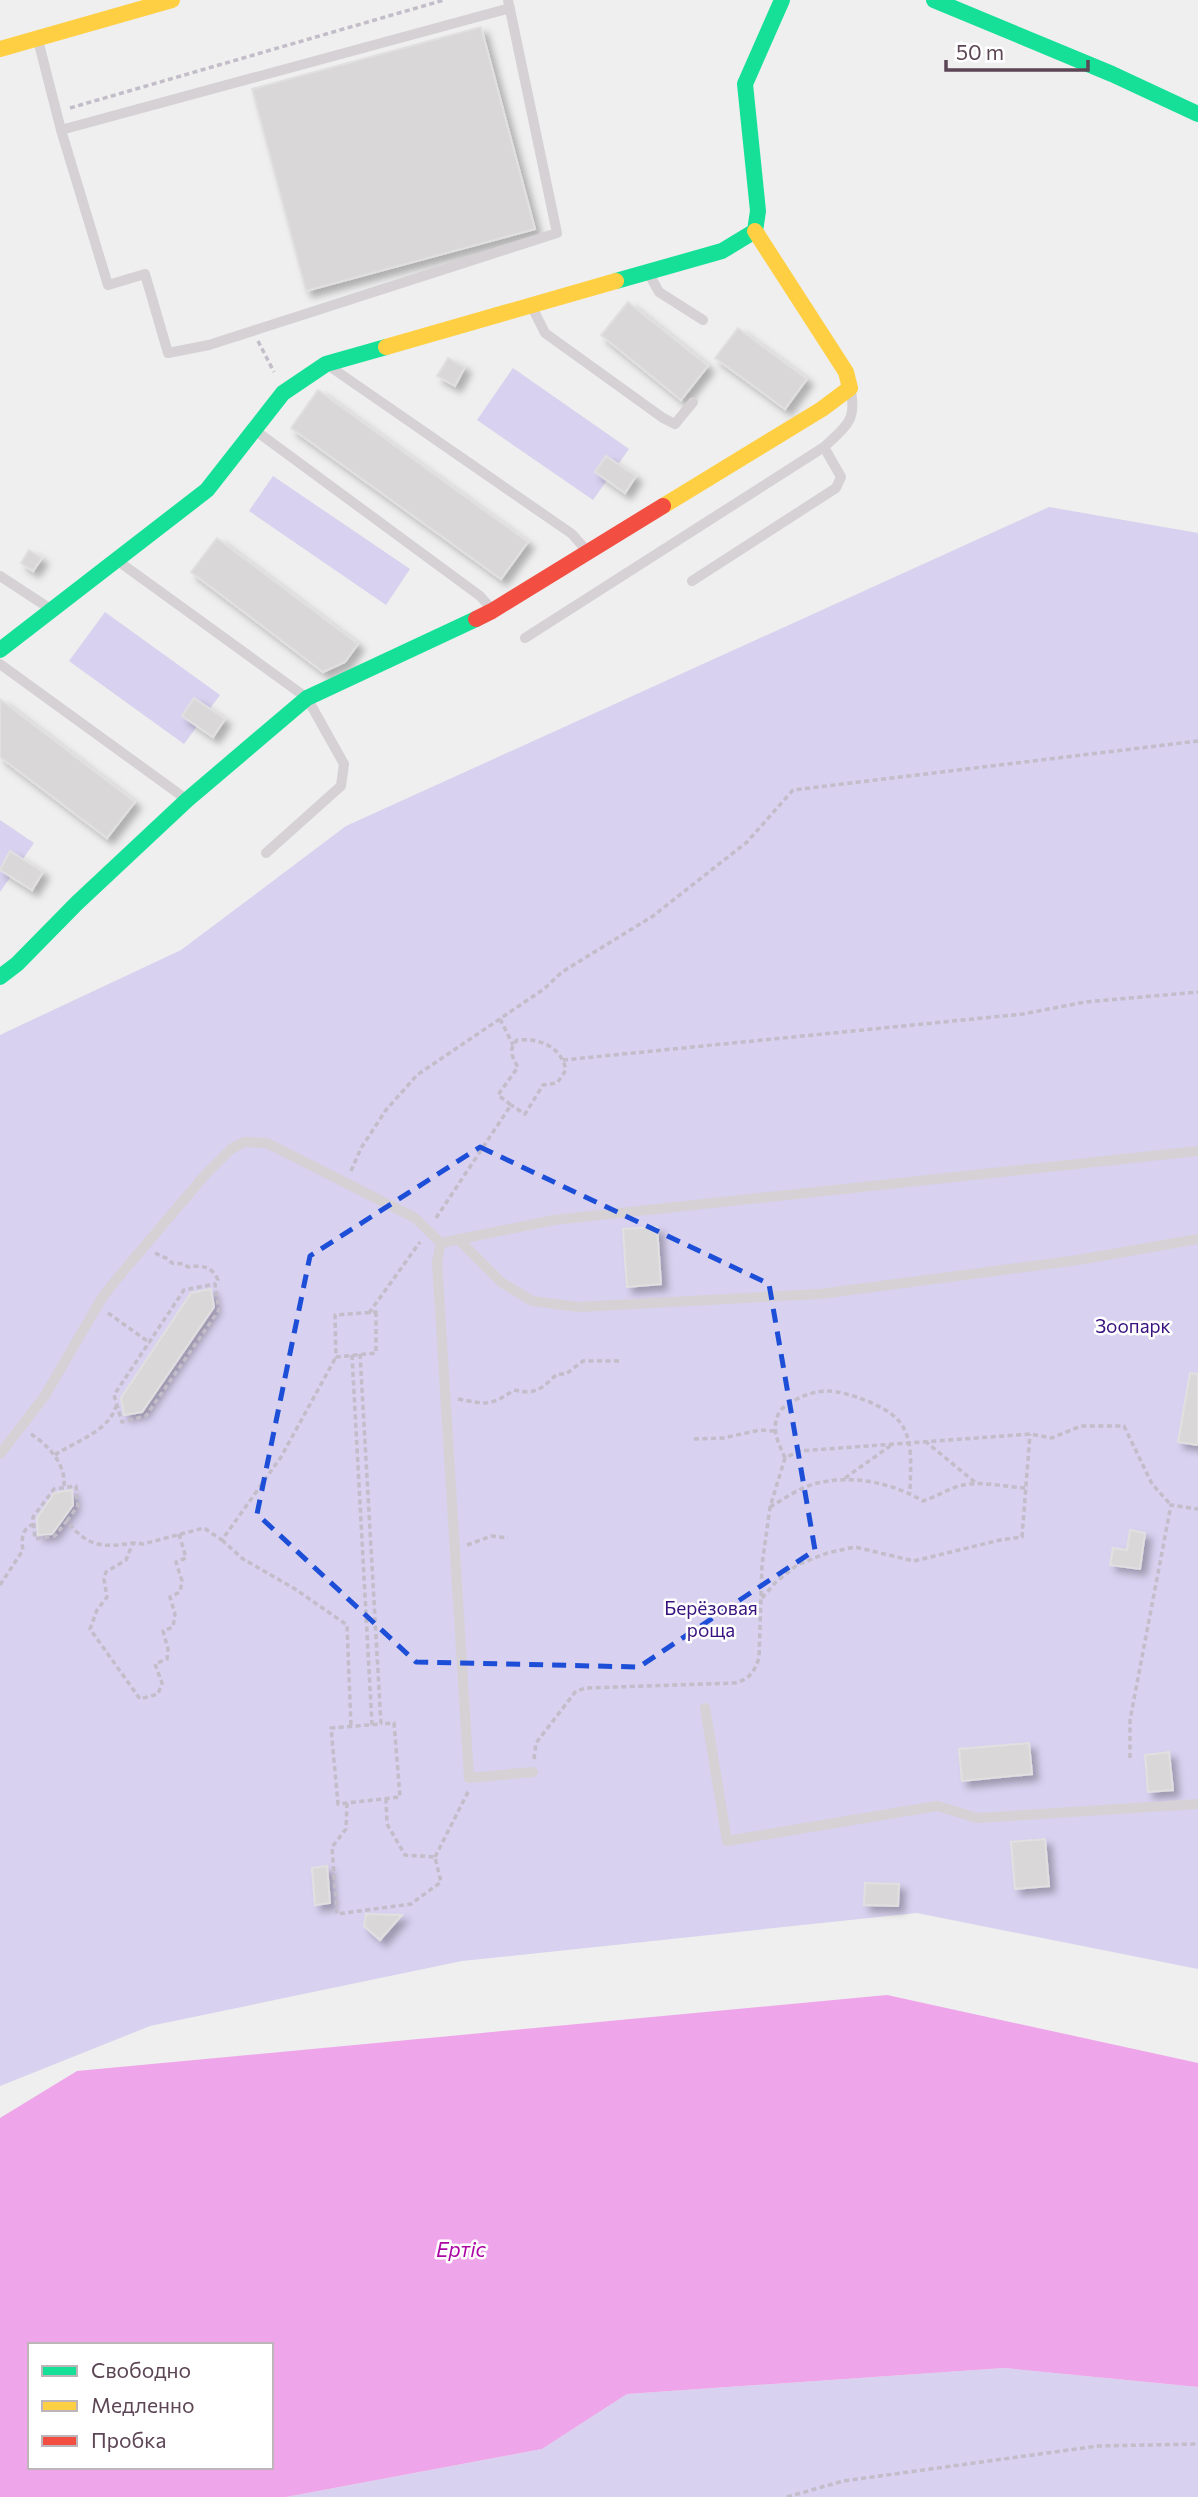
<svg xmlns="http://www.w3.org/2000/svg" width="1198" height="2497" font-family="Commissioner,sans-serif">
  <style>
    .green { fill: #d8d1ef }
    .water { fill: #efa5ea; fill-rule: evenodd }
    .building { fill: #dad7d8; stroke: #e1e0e0; stroke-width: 2; filter: url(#shadow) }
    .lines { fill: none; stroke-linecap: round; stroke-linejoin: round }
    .path { stroke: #c3bcc9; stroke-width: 3.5; stroke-dasharray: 5 3.5; stroke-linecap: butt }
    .lane { stroke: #d6d1d4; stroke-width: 10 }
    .fast { stroke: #16e098; stroke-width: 16 }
    .slow { stroke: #ffcf43; stroke-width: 16 }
    .jam { stroke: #f24e42; stroke-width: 16 }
    .marked { fill: none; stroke: #1d4ed8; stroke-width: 5; stroke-dasharray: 14 9; stroke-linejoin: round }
    .labels { text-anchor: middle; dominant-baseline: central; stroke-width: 5; stroke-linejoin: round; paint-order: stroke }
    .park-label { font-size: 19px; fill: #38137f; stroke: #fff }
    .water-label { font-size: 21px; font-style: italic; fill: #ac07a4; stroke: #fff }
  </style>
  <defs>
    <filter id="shadow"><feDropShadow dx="6" dy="6" stdDeviation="3.5" flood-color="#0004"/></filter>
  </defs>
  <rect width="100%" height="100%" fill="#eeefee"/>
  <path class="green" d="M513 368 629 449 593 500 477 420Z
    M273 476 410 569 386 605 249 511Z
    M1049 507 1198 533V1969L917 1913 462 1961 150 2026 0 2086V1035L181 950 346 826Z
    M105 612 220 695 184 744 69 661Z
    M0 820 34 843 0 892Z
    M1004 2368 1198 2387V2497H286L542 2449 627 2394Z"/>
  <path class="water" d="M887 1995 1198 2063V2387L1004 2368 627 2394 542 2449 286 2497H0V2118L77 2071ZM30 2345H271V2467H30Z"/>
  <path class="building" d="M481 27 535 229 306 291 252 89Z
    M628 302 708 366 681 400 601 335Z
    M738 328 807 379 785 409 715 358Z
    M448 358 465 367 455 386 437 376Z
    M318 390 528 542 501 579 291 428Z
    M606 456 636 476 625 493 595 472Z
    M217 538 358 644 345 662 323 672 191 572Z
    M29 550 42 558 33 571 21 563Z
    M194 698 225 719 213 737 182 716Z
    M0 699 135 802 107 838 0 757Z
    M10 851 43 872 32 890 0 870Z
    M657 1227 661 1284 627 1287 623 1229Z
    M211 1289 214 1307 142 1412 124 1415 121 1398 191 1293Z
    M1190 1373 1198 1374V1445L1178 1442Z
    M72 1490 73 1505 52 1534 38 1535 37 1518 54 1493Z
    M1130 1530 1145 1533 1140 1569 1110 1565 1113 1548 1127 1550Z
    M1029 1743 1032 1774 962 1781 959 1749Z
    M1169 1752 1173 1790 1148 1792 1145 1755Z
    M1045 1839 1049 1886 1015 1889 1011 1842Z
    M327 1866 330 1903 315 1905 312 1868Z
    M865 1883 899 1884 898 1906 864 1905Z
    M366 1914 402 1915 380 1940 364 1926Z"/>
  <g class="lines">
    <path class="path" d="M70 108 444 0
      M258 341 274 372
      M500 1019 513 1045
      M563 1060 1023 1014 1085 1002 1198 992
      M351 1171 361 1148 386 1110 417 1075 544 989 562 972 653 916 747 842 793 790 1198 741
      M436 1218 511 1105 498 1095 518 1067C512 1057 508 1050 517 1040 539 1038 561 1046 566 1070L557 1083 543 1085 525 1114 511 1105
      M155 1253 168 1259 172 1263 184 1264 188 1267C201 1265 212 1266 218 1280L215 1284 219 1310 146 1416 122 1422 114 1395 184 1290 215 1284
      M376 1312V1353L336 1357 335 1315Z
      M108 1313 150 1343
      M369 1313 420 1242
      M360 1354 381 1724 331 1728 338 1804 400 1797 394 1723 381 1724
      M352 1355 372 1725
      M458 1399C486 1404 489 1407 514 1390 537 1395 541 1389 557 1374H566L583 1361H619
      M31 1434C49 1446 66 1464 64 1487
      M694 1439 723 1438 760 1430 775 1431
      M925 1441 977 1484
      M55 1455C76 1441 109 1431 116 1406
      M785 1458C780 1446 773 1434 776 1421 778 1410 787 1403 797 1399 807 1394 817 1391 828 1391 846 1391 886 1406 898 1420 915 1438 910 1471 910 1493
      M845 1478 893 1444
      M770 1507C784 1499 799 1488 814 1484 850 1474 891 1482 923 1501 936 1497 948 1489 959 1486 979 1480 1005 1487 1026 1488
      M67 1521 78 1506 76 1486 54 1489 33 1517 35 1539 55 1536 67 1521C87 1547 103 1548 133 1543
      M179 1534 186 1558 176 1562 182 1581 180 1592 170 1597 175 1614 173 1627 163 1631 168 1649 167 1659 155 1664 162 1683 158 1694 140 1699 90 1629 97 1610 107 1597 104 1579 106 1572 126 1560 133 1543 143 1544 204 1528 222 1540 281 1457 336 1357
      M222 1540 243 1559 295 1589 347 1625 351 1726
      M467 1545 491 1536 508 1538
      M0 1585 23 1550C21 1539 22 1528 34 1524
      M762 1598 776 1582 797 1565 827 1553 855 1547 914 1561 1000 1540 1022 1537 1030 1434
      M1130 1758V1720L1171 1505 1198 1509
      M534 1759 536 1743 576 1691 586 1688 735 1683C750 1679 754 1672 759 1658L762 1565 770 1507 785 1458 799 1451 1030 1434 1052 1438 1081 1426H1124L1152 1484 1171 1505
      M347 1803 346 1829 332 1847 337 1914 411 1904 441 1882 435 1857 405 1855 387 1824 386 1799
      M435 1857 469 1790
      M787 2497 843 2481 1098 2446 1198 2444"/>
    <path class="lane" d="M38 40 61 130 108 285 145 274 168 353 209 345 557 233 508 0
      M61 130 510 8
      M649 274 659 292 703 320
      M532 307 545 333 663 418 675 424 693 402
      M332 368 572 534 587 551
      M256 431 480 596 490 607
      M118 561 307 698 344 764 341 786 266 853
      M0 576 49 608
      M692 581 836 488 841 477 824 447
      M525 638 824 447C844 428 857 422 851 392
      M0 664 186 799
      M458 1239 501 1282 532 1301 578 1307 820 1294 1078 1260 1198 1239
      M441 1243 437 1262 469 1778 533 1772
      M0 1454 44 1397 102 1298 115 1281 205 1175 231 1149 244 1142 267 1143 415 1218 441 1243 554 1220 1198 1151
      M705 1708 727 1841 937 1806 977 1818 1198 1804"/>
    <path class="fast" d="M934 0 1112 74 1198 114
      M616 281 722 251 755 231 758 211 745 84 782 0
      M0 650 207 490 283 393 326 364 386 347
      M0 977 17 964 77 903 187 800 307 698 476 619"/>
    <path class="slow" d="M0 49 172 0
      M386 347 616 281
      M663 506 822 409 850 388 846 372 755 231"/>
    <path class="jam" d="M476 619 492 611 663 506"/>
  </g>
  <path class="marked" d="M480 1147 769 1284 815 1550 639 1667 416 1662 257 1514 310 1256Z"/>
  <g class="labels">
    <g class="park-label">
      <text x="1133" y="1325">Зоопарк</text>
      <text x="711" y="1607">Берёзовая<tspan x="711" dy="22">роща</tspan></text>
    </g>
    <g class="water-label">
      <text x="461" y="2248">Ертіс</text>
    </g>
  </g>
  <rect x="28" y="2343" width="245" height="126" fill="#ffffff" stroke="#beb5bb" stroke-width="2"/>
  <rect x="42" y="2366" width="35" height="10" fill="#16e098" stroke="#beb5bb" stroke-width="2"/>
  <text x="91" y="2378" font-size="21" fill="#5c4554">Свободно</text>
  <rect x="42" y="2401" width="35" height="10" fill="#ffcf43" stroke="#beb5bb" stroke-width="2"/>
  <text x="91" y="2413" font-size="21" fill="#5c4554">Медленно</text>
  <rect x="42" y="2436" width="35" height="10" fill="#f24e42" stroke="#beb5bb" stroke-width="2"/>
  <text x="91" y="2448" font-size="21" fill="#5c4554">Пробка</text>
  <path d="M946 60v10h142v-10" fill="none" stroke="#5c4554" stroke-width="3.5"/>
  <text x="956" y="60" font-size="21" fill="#5c4554" stroke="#ffffff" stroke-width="5" paint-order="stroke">50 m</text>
</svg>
